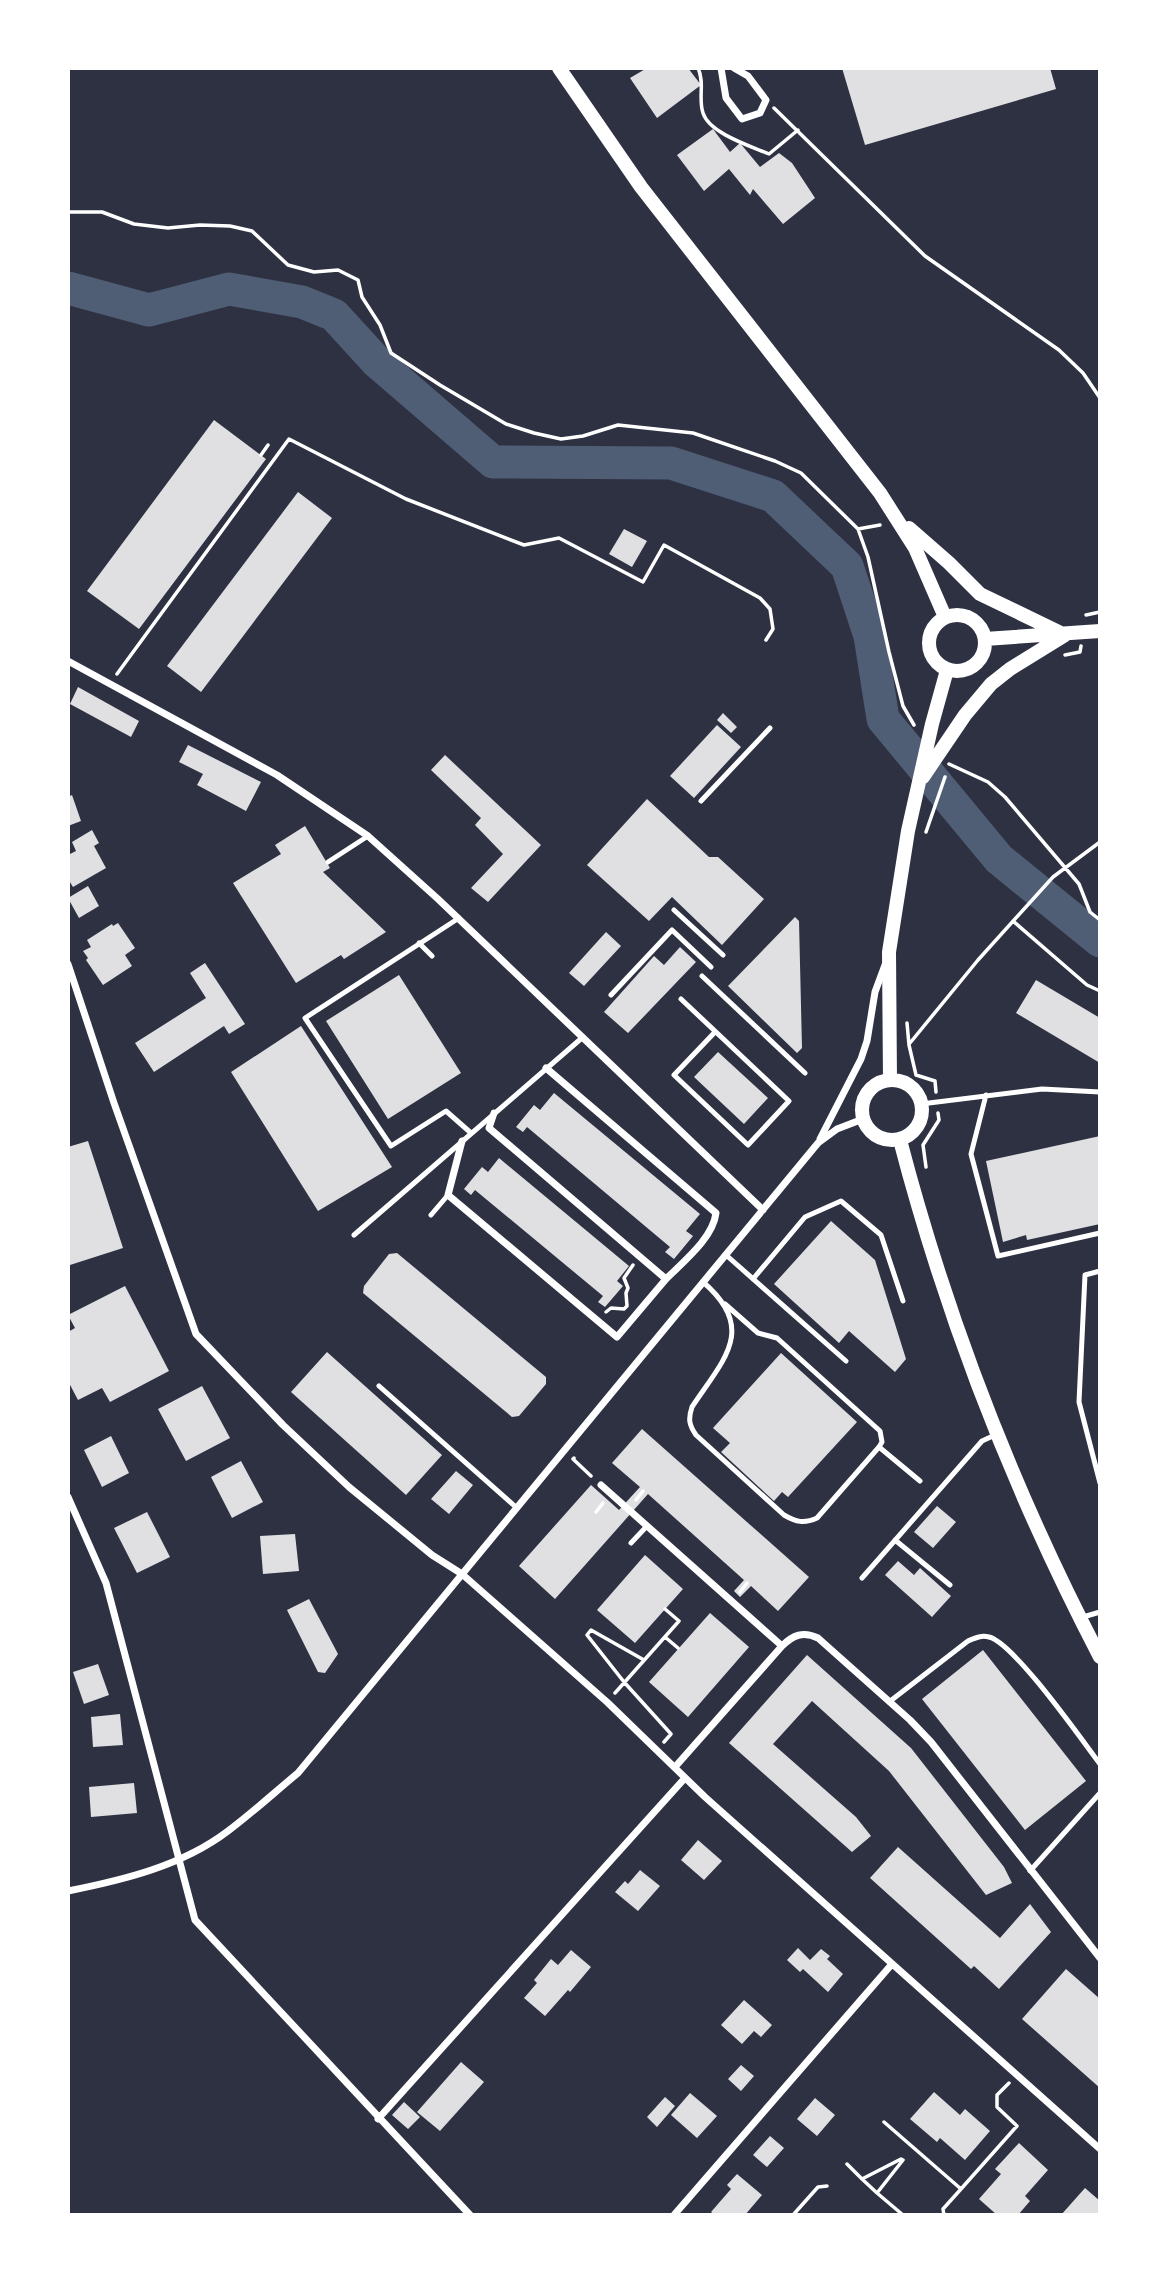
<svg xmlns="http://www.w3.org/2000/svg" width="1168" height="2283" font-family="Ubuntu,sans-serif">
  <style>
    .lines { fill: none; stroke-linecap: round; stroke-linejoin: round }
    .river { stroke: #4f5d75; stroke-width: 33 }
    .building { fill: #e0e0e3 }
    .path { stroke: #fff; stroke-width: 3.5 }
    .service { stroke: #fff; stroke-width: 5 }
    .minor { stroke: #fff; stroke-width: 7 }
    .secondary { stroke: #fff; stroke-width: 14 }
  </style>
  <rect width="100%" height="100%" fill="#2d3142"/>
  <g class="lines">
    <path class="river" d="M68 288 149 310 229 289 302 302 334 315 377 362 493 462 671 463 773 496 847 566 870 636 883 719 999 859 1100 941"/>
  </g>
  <path class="building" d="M647 68H688L701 85 657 118 630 78Z
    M842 68H1050L1056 89 865 145Z
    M713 129 730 152 740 143 760 167 779 153 792 163 815 198 783 224 753 189 750 195 729 169 704 191 677 155Z
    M214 420 266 459 139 629 87 591Z
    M298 492 332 518 201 692 167 666Z
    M624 529 647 541 632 567 609 554Z
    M78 687 139 721 131 737 70 704Z
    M723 713 737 727 731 733 717 720Z
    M717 725 741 747 694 798 670 776Z
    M188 745 261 782 246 811 197 785 203 774 179 762Z
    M445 755 541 845 488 902 471 888 503 854 475 825 481 818 431 770Z
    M72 795 81 821 68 826V797Z
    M647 799 709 857H718L764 899 722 945 672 897 649 921 587 865Z
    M305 826 330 868 323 872 386 932 344 959 341 955 296 983 233 883 281 854 275 845Z
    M92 830 99 843 94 846 106 868 73 887 68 879V855L76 851 72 842Z
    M88 886 99 906 79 918 68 898Z
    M795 917 799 921 802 1048 797 1053 728 986Z
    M118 923 135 948 125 955 132 966 103 985 86 960 88 958 83 951 91 947 87 940 112 924 113 926Z
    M606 932 621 946 584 986 569 973Z
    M680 947 696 962 628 1033 604 1012 654 956 664 965Z
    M205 963 245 1024 229 1034 224 1026 154 1072 135 1043 206 998 190 973Z
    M399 975 461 1073 388 1119 326 1021Z
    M1036 980 1100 1018V1063L1016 1013Z
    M301 1026 392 1167 318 1211 231 1072Z
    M718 1052 768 1098 744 1124 694 1077Z
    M554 1093 700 1214 686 1231 693 1236 674 1259 665 1252 670 1247 527 1127 523 1132 516 1127 534 1105 540 1110Z
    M1100 1136V1224L1027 1240 1026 1235 1003 1242 986 1161Z
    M88 1141 123 1248 70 1265 68 1259V1147Z
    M499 1158 629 1266 617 1281 623 1286 605 1307 598 1302 603 1296 475 1190 471 1195 464 1189 482 1167 488 1172Z
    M831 1221 875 1260 906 1359 895 1372 849 1331 839 1343 774 1284Z
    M397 1253 546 1377V1384L519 1416 512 1417 363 1293 364 1286 389 1254Z
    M125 1286 169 1371 110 1402 102 1388 78 1400 68 1381V1332L75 1328 68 1315Z
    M327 1352 442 1455 406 1495 291 1392Z
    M781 1353 857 1422 788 1497 782 1492 774 1501 721 1452 730 1443 713 1428Z
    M202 1386 230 1438 186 1461 158 1409Z
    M642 1429 809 1577 778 1611 751 1586 740 1597 734 1591 744 1580 648 1494 555 1599 519 1566 591 1485 619 1510 640 1487 612 1463Z
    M111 1436 129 1473 102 1487 84 1450Z
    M241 1461 263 1502 232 1518 211 1477Z
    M456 1471 473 1485 449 1514 431 1499Z
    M937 1506 956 1522 933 1548 914 1532Z
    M147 1512 170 1557 137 1573 114 1528Z
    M295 1534 299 1571 263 1574 260 1536Z
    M645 1555 683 1589 635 1643 597 1610Z
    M898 1561 914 1575 920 1568 951 1596 932 1617 885 1575Z
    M309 1599 338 1654 325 1673 318 1672 287 1610Z
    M710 1613 749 1647 688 1717 649 1682Z
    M983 1650 1086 1781 1025 1830 922 1699Z
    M807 1655 911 1748 1004 1867 1012 1883 986 1895 889 1771 812 1701 773 1744 856 1817 871 1836 852 1852 729 1743Z
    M98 1664 109 1695 84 1704 73 1672Z
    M120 1714 123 1745 93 1747 91 1717Z
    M134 1783 137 1813 91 1817 89 1787Z
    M698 1840 722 1861 704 1880 681 1860Z
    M898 1847 1000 1938 1030 1904 1051 1932 999 1989 974 1966 971 1969 870 1878Z
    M640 1870 660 1886 638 1911 615 1892 625 1881 628 1884Z
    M798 1948 810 1960 821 1949 830 1956 827 1959 843 1974 828 1992 803 1969 800 1972 787 1960Z
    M571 1950 591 1967 570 1992 568 1990 545 2016 524 1998 537 1983 534 1980 551 1959 558 1965Z
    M1066 1969 1100 1999V2088L1022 2019Z
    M744 2000 772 2025 761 2037 754 2031 742 2044 721 2025Z
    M461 2062 484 2082 440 2131 417 2112Z
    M741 2065 754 2076 741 2091 728 2079Z
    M934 2092 960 2115 965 2109 990 2131 965 2160 940 2138 937 2142 910 2119Z
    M690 2093 717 2116 697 2138 671 2115Z
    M665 2097 675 2106 657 2127 647 2117Z
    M815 2098 835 2115 817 2136 797 2119Z
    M404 2102 420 2117 408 2129 392 2115Z
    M770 2136 784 2148 767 2167 753 2155Z
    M1019 2143 1048 2170 1025 2196 1030 2201 1018 2215H997L979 2199 1001 2174 995 2169Z
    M737 2174 762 2195 745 2215H715L711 2212 731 2189 727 2185Z
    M1085 2188 1100 2201V2215H1061Z"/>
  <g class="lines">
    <path class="path" d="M698 68C705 83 698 98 703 113 709 133 750 146 769 154L798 130
      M774 108 925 256 1059 350 1083 373 1100 398
      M68 212H102L134 224 168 228 200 225 230 226 252 231 288 265 314 272 338 270 358 280 362 297 380 325 391 353 440 385 506 424 534 433 561 439 583 436 618 425 693 433 775 461 801 473 858 529 868 557 889 652 903 706 914 725
      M261 455 268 445
      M858 529 880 525
      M1086 615 1100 612
      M1065 655 1080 652 1081 646
      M117 674 289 439 406 499 524 545 559 538 643 582 664 545 760 598 770 609 773 629 766 640
      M949 764 988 782 1005 797 1079 884 1090 912 1100 920
      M926 832 945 777
      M1013 921 1087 985 1100 991
      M907 1023 909 1045 916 1075 935 1081 936 1092
      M910 1043 978 960 1053 877 1100 842
      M926 1167 923 1145 939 1120 938 1113
      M606 1312 611 1308 624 1309 627 1306 626 1293 628 1288 624 1278 633 1265
      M574 1458 573 1459 591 1476
      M636 1500 643 1491
      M596 1512 603 1503
      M740 1592 747 1583
      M665 1637 678 1648
      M644 1660 591 1630 587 1635 624 1682 671 1734 664 1742
      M615 1693 679 1621 665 1609
      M884 2122 961 2189 1017 2126 997 2107V2095L1009 2083
      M847 2164 862 2179 901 2159 903 2160 877 2193 903 2215
      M862 2179 877 2193
      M793 2215 818 2187 827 2186
      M944 2215 943 2209 961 2189"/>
    <path class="service" d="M701 801 770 728
      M328 862 368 836
      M674 910 723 955
      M459 918 305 1018 391 1146 446 1111 471 1133
      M419 943 432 956
      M702 976 805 1073
      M611 995 672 930 711 967
      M681 999 789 1101 748 1145 674 1075 715 1032
      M986 1095 971 1154 998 1256 1100 1233
      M921 1104 1042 1089 1100 1092
      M431 1215 448 1195
      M354 1235 583 1037
      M726 1255 846 1361
      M1100 1271 1085 1275 1079 1402 1100 1483
      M753 1279 805 1217 841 1201 881 1235 903 1301
      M703 1282C758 1329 723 1360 692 1407 688 1419 689 1425 696 1435L784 1515C796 1522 804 1524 817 1518L879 1447 882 1442 880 1431 777 1338 758 1333 725 1304
      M379 1386 517 1508
      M879 1447 920 1481
      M895 1540 950 1585
      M631 1543 647 1526
      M862 1578 982 1441 995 1435
      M1083 1617 1100 1612
      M889 1702 968 1641C975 1638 981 1635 989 1637 1014 1643 1081 1739 1100 1764
      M1030 1871 1100 1793"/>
    <path class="minor" d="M721 68 726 98 742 119 760 113 766 100 748 76 734 68
      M68 661 277 775 368 836 438 899 763 1210
      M68 964 114 1103 196 1334 283 1425 349 1487 432 1555 462 1574 607 1702 705 1797 1100 2149
      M494 1113 489 1128 666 1279C684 1261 713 1238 716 1213L546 1068
      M820 1139 861 1059 867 1041 875 992 885 965
      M462 1141 448 1195 617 1337 666 1279
      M601 1485 782 1646
      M68 1497 106 1583 195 1920 470 2215
      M675 1767 782 1646C793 1635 803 1631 818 1638L910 1720 931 1742 1100 1958
      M68 1891C123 1880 182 1866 228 1831 252 1813 275 1792 298 1773L818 1143 837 1129 863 1119
      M378 2119 685 1778
      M674 2215 892 1964"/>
    <path class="secondary" d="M559 68 641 187 880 493 915 548 945 617
      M909 528 949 563 980 594 1065 635
      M929 643a28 28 0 1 1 56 0a28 28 0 1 1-56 0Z
      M985 639 1100 631
      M923 777 965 715 991 684 1010 669 1065 635
      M862 1110a30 30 0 1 1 60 0a30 30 0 1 1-60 0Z
      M890 1080 889 952 908 831 932 724 947 670
      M900 1140C947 1320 1014 1492 1100 1657"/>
  </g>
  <rect width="1168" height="2283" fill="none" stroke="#ffffff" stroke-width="140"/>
</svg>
